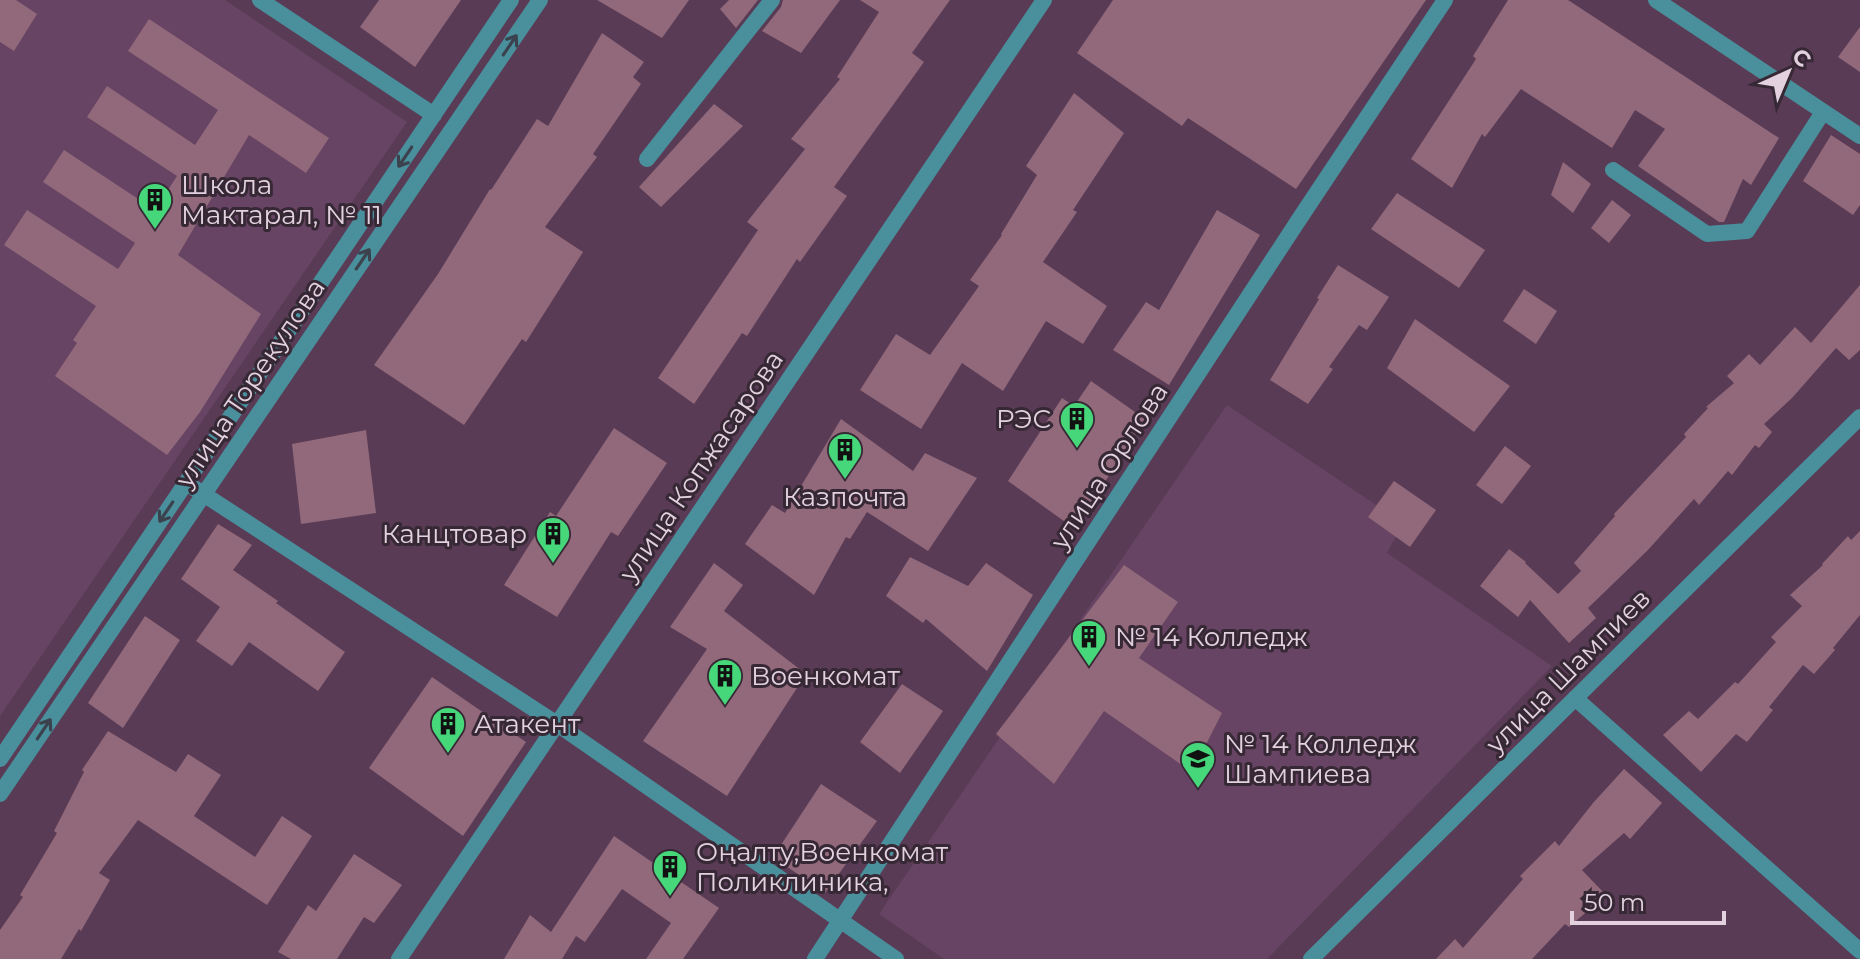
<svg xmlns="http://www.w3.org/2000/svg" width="1860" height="959" font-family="Montserrat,sans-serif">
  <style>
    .built { fill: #674463 }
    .building { fill: #91697b }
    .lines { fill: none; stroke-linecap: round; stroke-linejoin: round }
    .street { stroke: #498f9c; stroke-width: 16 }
    .oneway { stroke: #3b424e }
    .labels { text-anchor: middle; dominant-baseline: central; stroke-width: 6; stroke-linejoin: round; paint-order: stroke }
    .poi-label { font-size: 26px; fill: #e3d1e0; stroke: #362834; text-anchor: start }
    .street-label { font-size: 26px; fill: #e3d1e0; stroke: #362834 }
  </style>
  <rect width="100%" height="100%" fill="#593b55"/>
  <path class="built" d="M0 0H225L407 122 0 716Z
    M1227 405 1403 523 1387 553 1552 666 1267 959H944L879 914Z"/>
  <path class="building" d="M0 0H16L37 14 14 51 0 42Z
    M379 0H461L415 67 360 27Z
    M597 0H689L662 38Z
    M729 0H758L736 28 720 9Z
    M783 0H840L801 53 762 31 781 7Z
    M860 0H950L912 53 924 62 834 187 847 196 800 262 797 259 747 336 742 333 694 404 658 378 758 230 747 222 805 149 791 139 840 79 837 77 879 12Z
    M1113 0H1426L1296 189 1188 118 1182 126 1077 53Z
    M1508 0H1568L1779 138 1751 185 1743 179 1724 222H1719L1638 166 1665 129 1635 110 1612 148 1521 89 1485 137 1482 134 1452 188 1411 159 1476 59 1473 56Z
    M149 19 329 138 306 173 249 135 178 255 261 314 200 412 167 455 55 376 77 343 73 340 96 306 4 245 27 210 118 269 135 243 43 182 64 150 155 210 177 176 87 117 107 86 195 145 218 110 128 51Z
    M1860 27V72L1838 57Z
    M602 33 644 62 633 77 641 84 593 154 597 157 545 227 583 252 526 342 522 339 464 425 374 365 438 274 490 189 491 190 537 119 548 126Z
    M1074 93 1124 133 1073 210 1077 212 1043 262 1107 306 1083 344 1046 321 1003 391 962 363 921 429 860 390 896 334 930 355 979 286 970 280 1002 235 1001 234 1037 175 1026 166Z
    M714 104 743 126 661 207 639 187Z
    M1831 135 1860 154V205L1853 215 1803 181Z
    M1563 162 1591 184 1573 213 1551 195Z
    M1397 193 1485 250 1459 288 1371 229Z
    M1612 200 1631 215 1609 243 1591 228Z
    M1217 210 1260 235 1169 385 1113 350 1146 302 1159 310Z
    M1338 265 1389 297 1367 330 1359 325 1329 367 1333 369 1308 404 1270 380 1319 299 1317 298Z
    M1860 285V350L1849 360 1836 348 1792 398 1764 424 1772 432 1759 448 1755 445 1732 475 1728 471 1699 505 1694 499 1647 551 1588 608 1596 618 1569 643 1530 600 1518 617 1480 586 1509 549 1526 562 1525 563 1558 594 1581 571 1574 563 1615 516 1614 514 1686 437 1684 434 1708 408 1706 407 1734 383 1727 376 1749 354 1760 365 1795 327 1811 343Z
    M1524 289 1557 311 1536 344 1503 321Z
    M1415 319 1510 386 1474 432 1387 368Z
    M1091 381 1145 419 1075 529 1008 481 1062 398 1074 406Z
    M841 419 913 471 925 453 977 478 928 551 867 512 850 539 846 537 814 595 745 544 772 505 785 513Z
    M614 428 667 463 618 536 611 532 557 617 504 585 550 512 556 516Z
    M366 430 376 513 301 524 292 444Z
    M1505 446 1531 466 1502 504 1476 485Z
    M1394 481 1436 510 1410 547 1368 517Z
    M218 524 252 545 233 570 278 601 276 603 345 652 318 691 249 642 232 666 196 641 220 607 181 579Z
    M1860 531V615L1833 648 1835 650 1814 674 1803 665 1769 707 1773 710 1747 742 1736 734 1701 772 1663 735 1689 711 1698 719 1735 682 1738 684 1776 642 1771 637 1802 606 1790 595 1823 565 1822 564 1848 536 1851 540Z
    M910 557 968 586 986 563 1033 595 987 671 926 619 923 623 886 596Z
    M714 563 743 585 724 611 806 674 727 796 643 741 707 649 670 627Z
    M1124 565 1178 602 1139 658 1222 713 1192 772 1104 711 1054 784 996 734Z
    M145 616 180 640 123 728 88 703Z
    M432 677 526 742 463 836 369 768Z
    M902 684 943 711 900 773 860 742Z
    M108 731 176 772 188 754 221 775 194 816 255 857 282 816 312 836 267 905 138 820 99 873 110 880 81 931 79 929 61 959H0V930L23 897 20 895 57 833 54 831 84 772 82 770Z
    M1624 769 1662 803 1630 839 1624 833 1582 870 1606 895 1569 927 1565 924 1532 959H1436L1455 939 1463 948 1523 879 1520 876 1555 841 1559 846 1593 803Z
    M821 784 877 821 825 893 773 857Z
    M614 836 719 908 683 959H646L671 923 622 889 585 942 576 936 562 959H504L530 915 551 932Z
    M354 854 402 885 374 923 364 917 337 959H291L278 952 308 905 316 911Z"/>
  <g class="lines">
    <path class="street" d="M260 0 434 115
      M1656 0 1860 136
      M647 159 772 0
      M1613 170 1707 234 1747 231 1823 112
      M194 488 557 724 896 959
      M1575 698 1860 951
      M0 759 511 0
      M0 794 540 0
      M399 959 1044 0
      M815 959 1298 221 1445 0
      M1311 959 1860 417"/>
  </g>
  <defs><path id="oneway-shaft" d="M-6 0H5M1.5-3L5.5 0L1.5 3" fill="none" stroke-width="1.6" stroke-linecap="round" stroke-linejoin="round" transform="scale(2)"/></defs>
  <g class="oneway">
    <use href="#oneway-shaft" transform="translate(510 45) rotate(-56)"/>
    <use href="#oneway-shaft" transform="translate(405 157) rotate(124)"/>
    <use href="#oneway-shaft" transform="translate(363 259) rotate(-56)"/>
    <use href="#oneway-shaft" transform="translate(166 512) rotate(124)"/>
    <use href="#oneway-shaft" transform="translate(44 729) rotate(-56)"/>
  </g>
  <defs>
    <symbol id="building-pin" viewBox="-11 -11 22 30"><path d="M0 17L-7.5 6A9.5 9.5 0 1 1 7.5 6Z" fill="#46d77a" stroke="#362834"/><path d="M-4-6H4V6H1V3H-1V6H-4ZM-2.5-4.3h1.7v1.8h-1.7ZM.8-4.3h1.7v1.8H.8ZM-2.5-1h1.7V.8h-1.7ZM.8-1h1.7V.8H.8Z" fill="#111"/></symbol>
    <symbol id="university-pin" viewBox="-11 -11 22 30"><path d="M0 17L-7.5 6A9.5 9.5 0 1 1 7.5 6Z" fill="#46d77a" stroke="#362834"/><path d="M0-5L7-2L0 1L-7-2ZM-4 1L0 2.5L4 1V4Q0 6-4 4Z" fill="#111"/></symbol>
  </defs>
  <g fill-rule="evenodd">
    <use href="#building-pin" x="135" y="180" width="40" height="54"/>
    <use href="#building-pin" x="1057" y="399" width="40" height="54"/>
    <use href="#building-pin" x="825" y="430" width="40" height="54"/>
    <use href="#building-pin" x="533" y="514" width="40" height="54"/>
    <use href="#building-pin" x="1069" y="617" width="40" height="54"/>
    <use href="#building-pin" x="705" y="656" width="40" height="54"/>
    <use href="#building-pin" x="428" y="704" width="40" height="54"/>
    <use href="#university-pin" x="1178" y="739" width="40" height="54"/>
    <use href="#building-pin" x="650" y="847" width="40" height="54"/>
  </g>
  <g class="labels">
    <g class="poi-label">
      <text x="181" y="185">Школа<tspan x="181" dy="30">Мактарал, № 11</tspan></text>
      <text x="1051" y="419" text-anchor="end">РЭС</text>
      <text x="845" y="497" text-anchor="middle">Казпочта</text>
      <text x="527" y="534" text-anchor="end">Канцтовар</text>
      <text x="1115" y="637">№ 14 Колледж</text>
      <text x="751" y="676">Военкомат</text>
      <text x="474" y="724">Атакент</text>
      <text x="1224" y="744">№ 14 Колледж<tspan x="1224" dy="30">Шампиева</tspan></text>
      <text x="696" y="852">Оңалту,Военкомат<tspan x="696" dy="30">Поликлиника,</tspan></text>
    </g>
    <g class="street-label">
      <text transform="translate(250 383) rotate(-56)">улица Торекулова</text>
      <text transform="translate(701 466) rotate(-56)">улица Копжасарова</text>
      <text transform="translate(1109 466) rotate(-57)">улица Орлова</text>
      <text transform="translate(1568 671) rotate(-45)">улица Шампиев</text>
    </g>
  </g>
  <g transform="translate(1788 72) rotate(44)" stroke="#362834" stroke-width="6" paint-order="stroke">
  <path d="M0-6L14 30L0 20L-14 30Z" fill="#e3d1e0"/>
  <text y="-12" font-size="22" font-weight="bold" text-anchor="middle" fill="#e3d1e0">С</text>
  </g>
  <path d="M1572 911v12h152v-12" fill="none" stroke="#e3d1e0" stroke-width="4"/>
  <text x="1584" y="911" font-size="24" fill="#e3d1e0" stroke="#362834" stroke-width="6" paint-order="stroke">50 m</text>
</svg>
